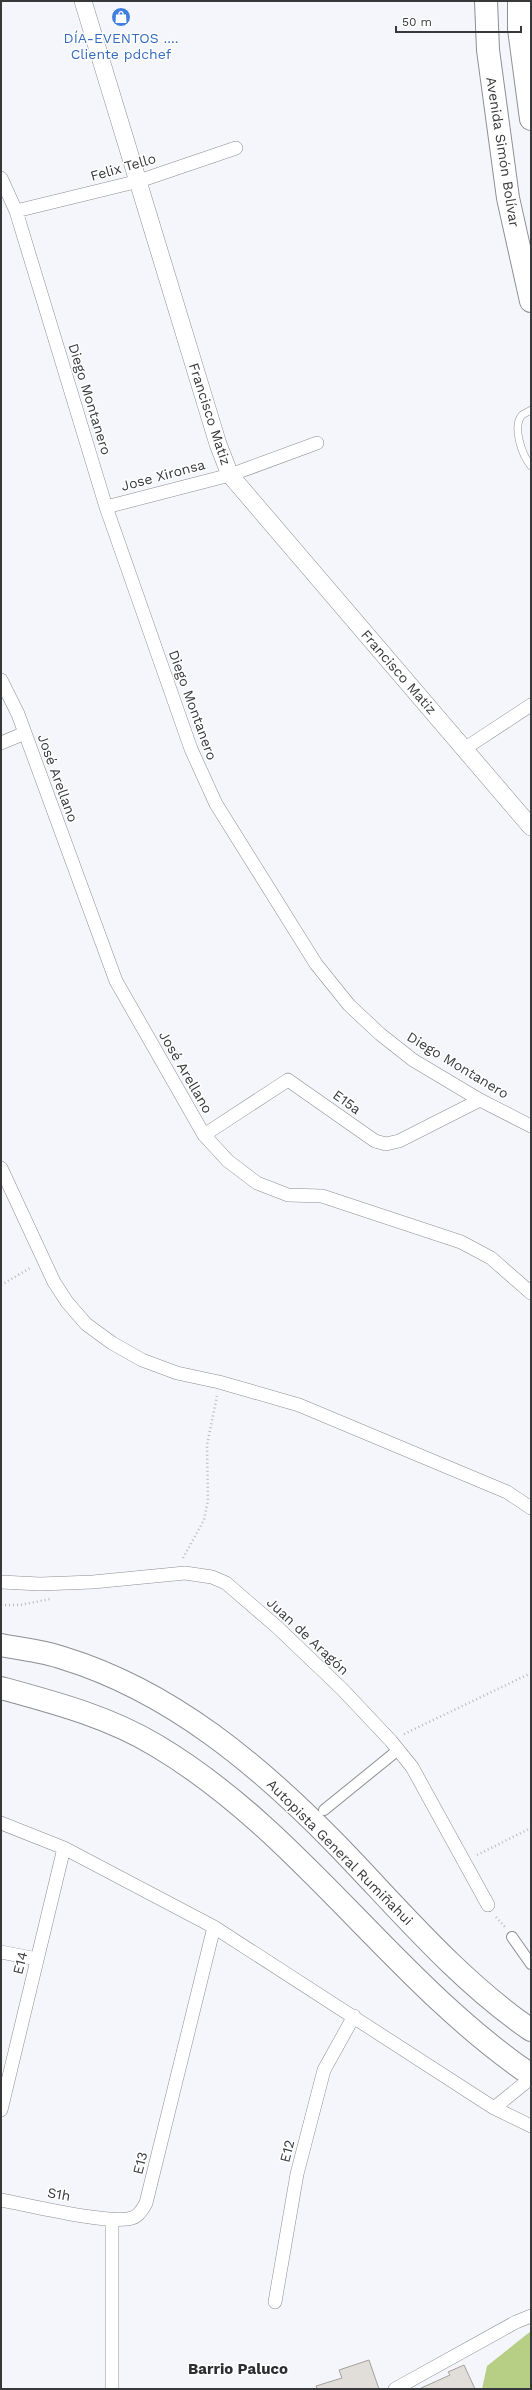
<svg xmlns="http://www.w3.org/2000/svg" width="532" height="2390" font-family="'Work Sans',sans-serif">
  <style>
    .forest { fill: #b7cf85 }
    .building { fill: #e1ddd9; stroke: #a5a09c }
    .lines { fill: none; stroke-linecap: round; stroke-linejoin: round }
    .service-casing { stroke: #8c8e93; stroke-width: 8 }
    .pedestrian-casing { stroke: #8c8e93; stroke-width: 12 }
    .minor-casing { stroke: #8c8e93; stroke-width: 14 }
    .tertiary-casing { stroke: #8c8e93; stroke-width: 18 }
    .trunk-casing { stroke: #8c8e93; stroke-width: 24 }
    .path { stroke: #b7b9bd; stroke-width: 2.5; stroke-dasharray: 1 3; stroke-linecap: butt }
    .service { stroke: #fff; stroke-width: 7 }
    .pedestrian { stroke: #fff; stroke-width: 10 }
    .minor { stroke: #fff; stroke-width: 13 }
    .tertiary { stroke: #fff; stroke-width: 17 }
    .trunk { stroke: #fff; stroke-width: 22 }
    .labels { text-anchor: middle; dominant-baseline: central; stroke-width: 3; stroke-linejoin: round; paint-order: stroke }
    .shop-label { font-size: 14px; fill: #366cbe; stroke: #fff }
    .street-label { font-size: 14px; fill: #37383a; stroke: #fff }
    .neighbourhood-label { font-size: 15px; font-weight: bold; fill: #2c2e32; stroke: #fff }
  </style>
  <rect width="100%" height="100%" fill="#f4f6fc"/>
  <path class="forest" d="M531 2331V2389H482L487 2366Z"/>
  <path class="building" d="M369 2360 379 2389H317L316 2386 342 2378 339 2370Z
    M464 2365 475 2389H419L450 2375 448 2372Z"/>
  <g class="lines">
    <defs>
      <path id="service" d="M531 410 522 415C512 427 522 455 531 466"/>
      <path id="pedestrian" d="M324 1810 398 1750
        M512 1937 531 1964"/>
      <path id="minor" d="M1 178 16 211 106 507 191 749 216 804 316 964 349 1005 380 1034 413 1060 480 1100 531 1126
        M16 211 139 181 236 148
        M106 507 230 475 317 443
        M1 680 18 714 116 981 204 1135 228 1161 257 1183 288 1195 322 1196 461 1242 491 1258 531 1293
        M1 743 25 733
        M464 749 531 705
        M204 1135 288 1080 375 1141 386 1144 399 1141 480 1100
        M1 1168 54 1282 67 1302 86 1324 112 1343 142 1360 177 1373 219 1382 299 1405 507 1492 531 1508
        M1 1582 40 1584 93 1582 185 1573 212 1577 226 1583 277 1627 342 1689 391 1741 412 1767 488 1905
        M1 1823 64 1848 214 1927 494 2108 531 2126
        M1 1952 37 1959
        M494 2108 531 2078
        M1 2110 64 1848
        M1 2200C29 2205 109 2225 132 2218 139 2216 143 2209 146 2203L214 1927
        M275 2302 297 2174 324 2070 354 2016
        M112 2389V2220
        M395 2389 516 2322 531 2316"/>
      <path id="tertiary" d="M83 1 218 444 230 475 531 827"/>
      <path id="trunk" d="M486 1 488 50 508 198 531 301
        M519 1V29L531 119
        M1 1645C21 1649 44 1651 63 1658 171 1691 260 1766 337 1845 399 1909 457 1979 531 2030
        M1 1688C56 1703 109 1717 157 1746 301 1832 393 1981 531 2075"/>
    </defs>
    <use href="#service" class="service-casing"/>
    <use href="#pedestrian" class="pedestrian-casing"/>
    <use href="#minor" class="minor-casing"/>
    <use href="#tertiary" class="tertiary-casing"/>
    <use href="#trunk" class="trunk-casing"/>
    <path class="path" d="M1 1285 32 1267
      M183 1558 204 1520 208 1500 207 1445 217 1396
      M1 1605H20L50 1599
      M404 1734 531 1673
      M477 1855 531 1828
      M496 1917 505 1927"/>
    <use href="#service" class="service"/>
    <use href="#pedestrian" class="pedestrian"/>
    <use href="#minor" class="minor"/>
    <use href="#tertiary" class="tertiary"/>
    <use href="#trunk" class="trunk"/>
  </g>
  <defs>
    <symbol id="shop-disc" viewBox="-11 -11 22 22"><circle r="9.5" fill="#3f7fe0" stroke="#fff"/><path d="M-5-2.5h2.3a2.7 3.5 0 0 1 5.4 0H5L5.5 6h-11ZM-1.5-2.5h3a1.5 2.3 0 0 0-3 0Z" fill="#fff"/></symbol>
  </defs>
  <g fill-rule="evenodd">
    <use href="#shop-disc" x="110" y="6" width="22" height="22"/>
  </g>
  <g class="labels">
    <g class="shop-label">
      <text x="121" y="38">DÍA-EVENTOS ....<tspan x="121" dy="16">Cliente pdchef</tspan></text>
    </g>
    <g class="street-label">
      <text transform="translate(503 152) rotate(81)">Avenida Simón Bolívar</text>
      <text transform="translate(123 167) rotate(-16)">Felix Tello</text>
      <text transform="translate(90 399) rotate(73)">Diego Montanero</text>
      <text transform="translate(210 414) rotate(72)">Francisco Matiz</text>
      <text transform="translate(163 475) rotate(-15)">Jose Xironsa</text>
      <text transform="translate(399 672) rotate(49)">Francisco Matiz</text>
      <text transform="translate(193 705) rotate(70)">Diego Montanero</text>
      <text transform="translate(58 778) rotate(70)">José Arellano</text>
      <text transform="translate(458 1065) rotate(31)">Diego Montanero</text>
      <text transform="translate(186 1072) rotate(60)">José Arellano</text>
      <text transform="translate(347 1102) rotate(36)">E15a</text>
      <text transform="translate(308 1636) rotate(43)">Juan de Aragón</text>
      <text transform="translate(340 1852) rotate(45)">Autopista General Rumiñahui</text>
      <text transform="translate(20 1963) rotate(-76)">E14</text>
      <text transform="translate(287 2151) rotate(-76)">E12</text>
      <text transform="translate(140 2163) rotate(-76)">E13</text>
      <text transform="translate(59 2194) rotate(10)">S1h</text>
    </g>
    <g class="neighbourhood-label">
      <text x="238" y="2369">Barrio Paluco</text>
    </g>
  </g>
  <rect width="532" height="2390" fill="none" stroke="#37383a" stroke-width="4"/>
  <path d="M396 26v6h125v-6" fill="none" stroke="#37383a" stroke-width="2"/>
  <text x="402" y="26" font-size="12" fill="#37383a" stroke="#ffffff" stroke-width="3" paint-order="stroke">50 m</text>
</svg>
